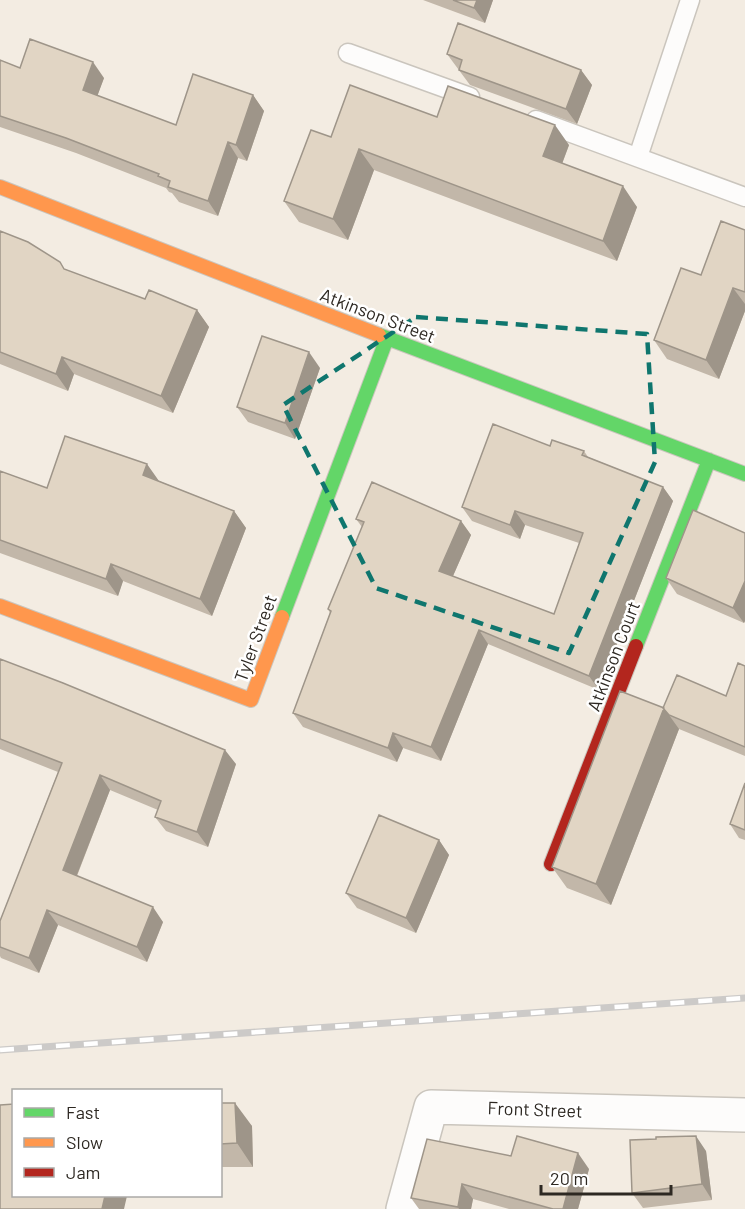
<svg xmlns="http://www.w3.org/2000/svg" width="745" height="1209" font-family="Barlow,sans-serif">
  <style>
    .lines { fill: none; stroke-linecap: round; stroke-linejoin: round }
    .lane-casing { stroke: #cac5bd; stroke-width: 21 }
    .street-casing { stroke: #cac5bd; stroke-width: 36 }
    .fast-casing { stroke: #cac5bd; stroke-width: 16 }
    .slow-casing { stroke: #cac5bd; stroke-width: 16 }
    .jam-casing { stroke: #cac5bd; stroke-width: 16 }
    .lane { stroke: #fdfcfb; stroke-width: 18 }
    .street { stroke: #fdfcfb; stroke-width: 33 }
    .fast { stroke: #63d668; stroke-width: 14 }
    .slow { stroke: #ff974d; stroke-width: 14 }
    .jam { stroke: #b3261e; stroke-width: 14 }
    .rail-casing { stroke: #cccac8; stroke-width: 7 }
    .rail { stroke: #fff; stroke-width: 4.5; stroke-dasharray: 14; stroke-linecap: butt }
    .wall { fill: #c2b7a9 }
    .shaded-wall { fill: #9e9589 }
    .building { fill: #e1d5c4; stroke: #9e9589; stroke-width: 1.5 }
    .marked { fill: none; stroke: #0f766e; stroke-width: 4.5; stroke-dasharray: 12 8; stroke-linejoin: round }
    .labels { text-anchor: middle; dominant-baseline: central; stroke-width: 5; stroke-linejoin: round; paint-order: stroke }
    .street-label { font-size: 18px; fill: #2d2822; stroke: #fff }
  </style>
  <rect width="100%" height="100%" fill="#f3ece2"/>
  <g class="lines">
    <defs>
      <path id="lane" d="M348 53 470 97
        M536 120 745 197
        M638 157 690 0"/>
      <path id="street" d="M403 1209 431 1107 745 1115"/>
      <path id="fast" d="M379 335 745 474
        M282 617 387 338
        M636 646 709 460"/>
      <path id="slow" d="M0 187 379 335
        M0 606 251 700 282 617"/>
      <path id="jam" d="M551 864 636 646"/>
    </defs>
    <use href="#lane" class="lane-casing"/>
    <use href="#street" class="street-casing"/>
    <use href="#fast" class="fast-casing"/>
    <use href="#slow" class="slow-casing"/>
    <use href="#jam" class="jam-casing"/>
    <use href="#lane" class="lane"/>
    <use href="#street" class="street"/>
    <use href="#fast" class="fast"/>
    <use href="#slow" class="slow"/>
    <use href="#jam" class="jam"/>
    <defs>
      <path id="rail" d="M0 1050 745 998"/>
    </defs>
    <use href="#rail" class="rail-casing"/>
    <use href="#rail" class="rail"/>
  </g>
  <path class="wall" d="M423 0H493L485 23Z
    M447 54 581 70 592 85 577 124 470 85Z
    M0 60 20 68 104 78 97 96 176 125 253 95 264 111 247 161 238 158 218 216 179 202 172 193 169 192 166 188 76 153 0 127Z
    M437 117 569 145 562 164 637 207 617 261 374 170 348 240 299 222 284 201 331 137Z
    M745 230V311L719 379 667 359 654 340 701 275Z
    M0 231 64 269 145 299 197 310 209 327 173 413 74 374 68 391 0 364Z
    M320 368 295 439 248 422 237 407Z
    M550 446 584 451 588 457 663 487 673 501 599 690 488 644 441 761 403 748 397 762 303 727 293 713 330 613 328 609 362 527 356 519 461 521 471 535 453 576 554 614 579 543 525 525 520 539 472 521 462 507Z
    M0 471 47 488 159 481 234 511 246 528 212 616 123 581 118 596 0 553Z
    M745 533V621L744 623 677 594 666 578Z
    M0 659 236 764 208 847 166 831 155 817 158 810 110 790 77 876 163 922 147 962 58 925 39 973 1 958 0 956V921L58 772 0 749Z
    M745 666V756L679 729 611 905 567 888 552 867 663 708 726 696Z
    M745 783V840L739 838 730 824Z
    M439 840 449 855 416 933 357 908 346 893Z
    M220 1103 252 1126 253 1167H220Z
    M656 1139 706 1151 712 1200 643 1208 632 1193Z
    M511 1156 589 1169 578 1209H509L473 1199 471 1209H419L411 1198Z"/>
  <path class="shaded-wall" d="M477 0H493L485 23 474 8Z
    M93 62 104 78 94 105 83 90Z
    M581 70 592 85 577 124 566 109Z
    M253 95 264 111 247 161 236 145Z
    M555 125 569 145 557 177 543 156Z
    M228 142 238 158 218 216 208 201Z
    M359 149 374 170 348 240 333 219Z
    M623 186 637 207 617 261 603 241Z
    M733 288 745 304V311L719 379 706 360Z
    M197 310 209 327 173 413 161 396Z
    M309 352 320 368 295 439 285 423Z
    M62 357 74 374 68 391 56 374Z
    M147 464 159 481 143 475Z
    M663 487 673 501 599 690 589 676Z
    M234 511 246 528 212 616 200 599Z
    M515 511 525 525 520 539 510 525Z
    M461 521 471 535 449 585 439 571Z
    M111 564 123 581 118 596 106 579Z
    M745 581V621L744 623 733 608Z
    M479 630 488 644 441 761 431 747Z
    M664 708 679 729 611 905 596 884Z
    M393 733 403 748 397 762 388 748Z
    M225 750 236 764 208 847 197 832Z
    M100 775 110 790 73 885 63 870Z
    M439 840 449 855 416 933 406 918Z
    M153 907 163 922 147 962 137 947Z
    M47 910 58 925 39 973 29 958Z
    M235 1103 252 1126 253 1167 237 1143Z
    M696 1136 706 1151 712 1200 702 1184Z
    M578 1153 589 1169 578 1209H563Z
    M462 1184 473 1199 471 1209H459L458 1207Z
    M105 1196H127L124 1209H102Z"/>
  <path class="building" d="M453 0H477L474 8Z
    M458 23 581 70 566 109 459 70 462 60 447 54Z
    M30 39 93 62 83 90 176 125 193 74 253 95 236 145 228 142 208 201 168 187 170 181 158 176 159 174 66 138 0 116V60L20 68Z
    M350 85 437 117 448 86 555 125 543 156 623 186 603 241 359 149 333 219 284 201 311 130 331 137Z
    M721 221 745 230V292L733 288 706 360 654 340 681 268 701 275Z
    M0 231 28 242 60 262 64 269 145 299 149 290 197 310 161 396 62 357 56 374 0 352Z
    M262 336 309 352 285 423 237 407Z
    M493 424 550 446 552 440 584 451 582 455 663 487 589 676 479 630 431 747 393 733 388 748 293 713 331 611 328 609 364 522 356 519 372 482 461 521 439 571 554 614 583 533 515 511 510 525 462 507Z
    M65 436 147 464 143 475 234 511 200 599 111 564 106 579 0 540V471L47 488Z
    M693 510 745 533V581L733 608 666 578Z
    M0 659 63 683 225 750 197 832 155 817 161 801 100 775 63 870 153 907 137 947 47 910 29 958 0 947V921L62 763 0 739Z
    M738 663 745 666V747L669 715 663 708 677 675 726 696Z
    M620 691 664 708 596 884 552 867Z
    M745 783V830L730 824Z
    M379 815 439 840 406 918 346 893Z
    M220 1103H235L237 1143 220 1144Z
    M14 1104V1196H105L102 1209H0V1105Z
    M517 1136 578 1153 563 1209H553L462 1184 458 1207 411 1198 427 1139 511 1156Z
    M696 1136 702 1184 632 1193 630 1140 656 1139V1137Z"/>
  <path class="marked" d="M416 317 647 334 655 462 569 653 376 588 283 405Z"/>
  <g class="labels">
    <g class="street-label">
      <text transform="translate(378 315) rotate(21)">Atkinson Street</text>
      <text transform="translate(255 638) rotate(-70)">Tyler Street</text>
      <text transform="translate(613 656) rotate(-69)">Atkinson Court</text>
      <text transform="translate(535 1109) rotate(2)">Front Street</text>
    </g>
  </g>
  <rect x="12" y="1089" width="210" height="108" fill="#ffffff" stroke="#aba9a7" stroke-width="1.5"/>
  <rect x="24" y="1108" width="30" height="9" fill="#63d668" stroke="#aba9a7" stroke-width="1.5"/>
  <text x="66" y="1119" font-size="18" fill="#2d2822">Fast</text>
  <rect x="24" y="1138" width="30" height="9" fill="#ff974d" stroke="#aba9a7" stroke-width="1.5"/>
  <text x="66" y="1149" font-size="18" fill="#2d2822">Slow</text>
  <rect x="24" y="1168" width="30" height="9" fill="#b3261e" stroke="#aba9a7" stroke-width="1.5"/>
  <text x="66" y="1179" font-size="18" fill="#2d2822">Jam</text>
  <path d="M541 1185v9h130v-9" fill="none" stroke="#2d2822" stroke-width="3"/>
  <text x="550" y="1185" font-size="18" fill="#2d2822" stroke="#ffffff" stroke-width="4.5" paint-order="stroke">20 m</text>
</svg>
